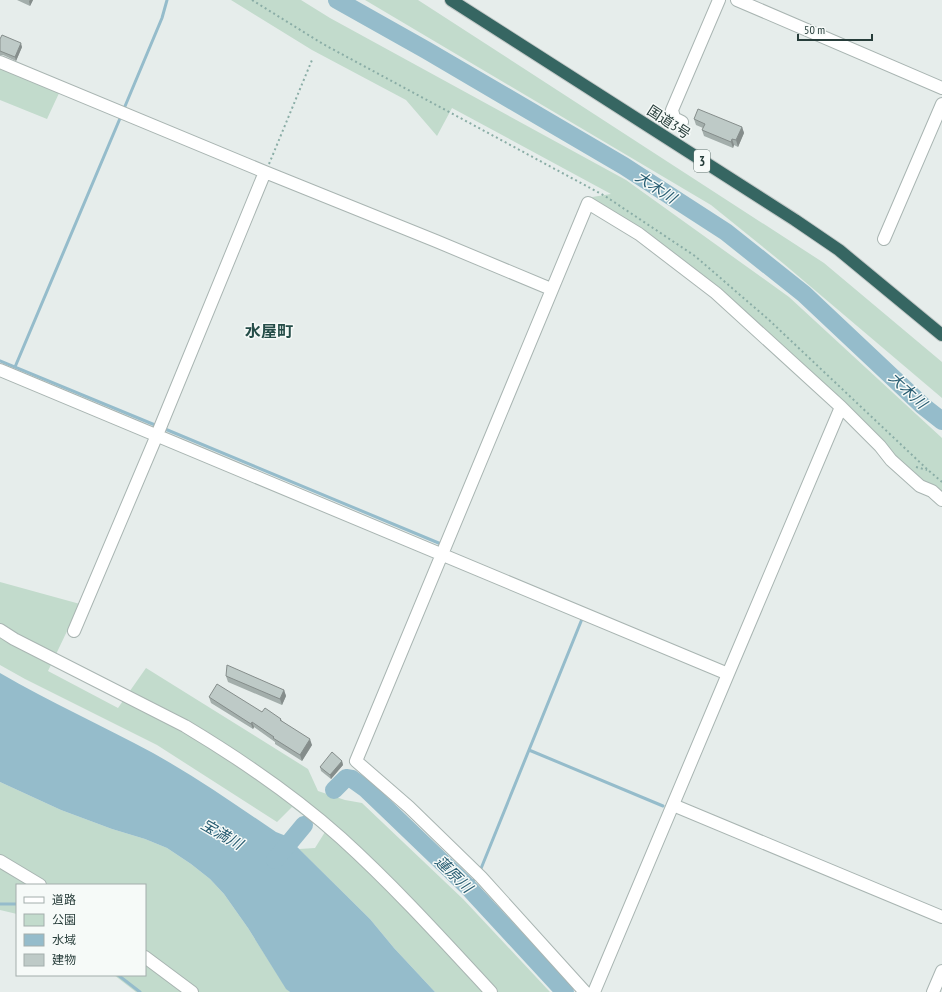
<svg xmlns="http://www.w3.org/2000/svg" width="942" height="992" font-family="'PT Sans Narrow','Noto Sans JP',sans-serif">
  <style>
    .green { fill: #c2dbcc }
    .water { fill: #95bccb }
    .lines { fill: none; stroke-linecap: round; stroke-linejoin: round }
    .stream { stroke: #95bccb; stroke-width: 3 }
    .river { stroke: #95bccb; stroke-width: 18 }
    .minor-casing { stroke: #a9b5b2; stroke-width: 14 }
    .highway-casing { stroke: #c3c9c8; stroke-width: 14 }
    .path { stroke: #8aada6; stroke-width: 2; stroke-dasharray: 2 3; stroke-linecap: butt }
    .minor { stroke: #fff; stroke-width: 12 }
    .highway { stroke: #366662; stroke-width: 12 }
    .wall { fill: #a3aeab }
    .shaded-wall { fill: #858d8b }
    .building { fill: #becac7; stroke: #858d8b }
    .labels { text-anchor: middle; dominant-baseline: central; stroke-width: 3; stroke-linejoin: round; paint-order: stroke }
    .shield { fill: #f6faf8; stroke: #657673; stroke-width: 1 }
    .shield-label { font-size: 13px; font-weight: bold; fill: #273d3a }
    .street-label { font-size: 14px; fill: #273d3a; stroke: #f6faf8 }
    .water-label { font-size: 15px; font-style: italic; fill: #285d72; stroke: #f6faf8 }
    .quarter-label { font-size: 16px; font-weight: bold; fill: #254d48; stroke: #f6faf8 }
  </style>
  <rect width="100%" height="100%" fill="#e6edeb"/>
  <path class="green" d="M231 0H301L330 18 626 180 789 297 942 438V496L916 476 716 288 586 198 611 194 452 108 437 136 406 100 312 50Z
    M365 0H418L824 263 942 362V398L784 264 711 205Z
    M0 66 60 91 47 119 0 100Z
    M0 582 80 604 48 671 118 708 146 668 308 769 318 791 345 800 362 803 463 899 550 992H435L394 948 370 919 299 849 315 848 325 832 292 807 277 822 157 745 25 679 0 665Z
    M0 782 61 810 112 829 145 839 167 848 191 864 210 879 224 894 248 928 286 988 290 992H136L114 975H145V885H17V914L0 910Z"/>
  <path class="water" d="M0 673C50 702 103 726 153 753 196 777 236 805 276 832L286 836 370 919 394 948 435 992H290L286 989 248 928 224 894 210 879 191 864 167 848 145 839 112 829 61 810 0 782Z"/>
  <g class="lines">
    <path class="stream" d="M123 111 162 18 167 0
      M0 361 155 425
      M15 367 121 116
      M165 429 441 544
      M529 750 663 806
      M342 774 346 778
      M480 871 582 619
      M467 886 474 880
      M0 904H17
      M118 975 140 992"/>
    <path class="river" d="M337 0 426 50 624 166 726 232 804 294 923 406 942 421
      M334 790 346 778 352 779 366 789 467 886 565 992
      M275 860 304 825"/>
    <defs>
      <path id="minor" d="M737 0 942 88
        M0 62 265 172 436 241 551 289
        M682 122 674 118 672 110 719 0
        M884 239 942 104
        M0 370 728 674 594 992
        M0 630 14 639 185 726C240 759 293 795 341 838 394 886 442 939 491 992
        M74 631 157 435 265 172
        M728 674 841 407
        M673 805 942 917
        M0 861 40 885
        M145 957 192 992
        M585 992 481 877 409 807 356 761 588 203 639 234 716 293 841 407 880 446 891 460 920 486 932 491 942 500
        M933 992 942 971"/>
      <path id="highway" d="M451 0 795 220 839 250 942 335"/>
    </defs>
    <use href="#minor" class="minor-casing"/>
    <use href="#highway" class="highway-casing"/>
    <path class="path" d="M252 0 323 44 605 196 695 256 769 320 928 470 942 482
      M269 164 312 60
      M916 467 927 470"/>
    <use href="#minor" class="minor"/>
    <use href="#highway" class="highway"/>
  </g>
  <path class="wall" d="M17 0H33L30 6Z
    M0 39 22 47 16 61 3 55H0Z
    M694 119 742 127 744 133 738 147 734 145 733 148 704 136 702 130 703 128 696 125Z
    M226 676 284 690 286 696 282 705 228 682Z
    M209 697 262 712 281 719 282 721 312 745 302 761 275 744V742L254 727 253 729 211 703Z
    M342 761 343 765 331 779 321 771 320 767Z"/>
  <path class="shaded-wall" d="M30 0H33L30 6 29 1Z
    M21 43 22 47 16 61 15 57Z
    M742 127 744 133 738 147 736 140Z
    M732 139 734 145 733 148 731 142Z
    M284 690 286 696 282 705 280 699Z
    M252 722 254 727 253 729 251 724Z
    M310 739 312 745 302 761 300 755Z
    M342 761 343 765 331 779 330 775Z"/>
  <path class="building" d="M2 35 21 43 15 57 0 51V39Z
    M698 109 742 127 736 140 732 139 731 142 702 130 705 124 694 119Z
    M227 665 284 690 280 699 226 676Z
    M217 684 262 712 265 708 281 719 280 720 310 739 300 755 273 738 274 737 252 722 251 724 209 697Z
    M332 752 342 761 330 775 320 767Z"/>
  <g class="labels">
    <rect class="shield" x="694" y="150" width="16" height="22" rx="3"/>
    <g class="shield-label">
      <text x="702" y="161">3</text>
    </g>
    <g class="street-label">
      <text transform="translate(669 122) rotate(33)">国道3号</text>
    </g>
    <g class="water-label">
      <text transform="translate(656 187) rotate(33)">大木川</text>
      <text transform="translate(908 390) rotate(43)">大木川</text>
      <text transform="translate(222 834) rotate(30)">宝満川</text>
      <text transform="translate(454 874) rotate(44)">蓮原川</text>
    </g>
    <g class="quarter-label">
      <text x="269" y="331">水屋町</text>
    </g>
  </g>
  <rect x="16" y="884" width="130" height="92" fill="#f6faf8" stroke="#a3aeac"/>
  <rect x="24" y="897" width="20" height="6" fill="#ffffff" stroke="#a3aeac"/>
  <text x="52" y="904" font-size="12" fill="#273d3a">道路</text>
  <rect x="24" y="914" width="20" height="12" fill="#c2dbcc" stroke="#a3aeac"/>
  <text x="52" y="924" font-size="12" fill="#273d3a">公園</text>
  <rect x="24" y="934" width="20" height="12" fill="#95bccb" stroke="#a3aeac"/>
  <text x="52" y="944" font-size="12" fill="#273d3a">水域</text>
  <rect x="24" y="954" width="20" height="12" fill="#becac7" stroke="#a3aeac"/>
  <text x="52" y="964" font-size="12" fill="#273d3a">建物</text>
  <path d="M798 34v6h74v-6" fill="none" stroke="#273d3a" stroke-width="2"/>
  <text x="804" y="34" font-size="12" fill="#273d3a" stroke="#f6faf8" stroke-width="3" paint-order="stroke">50 m</text>
</svg>
